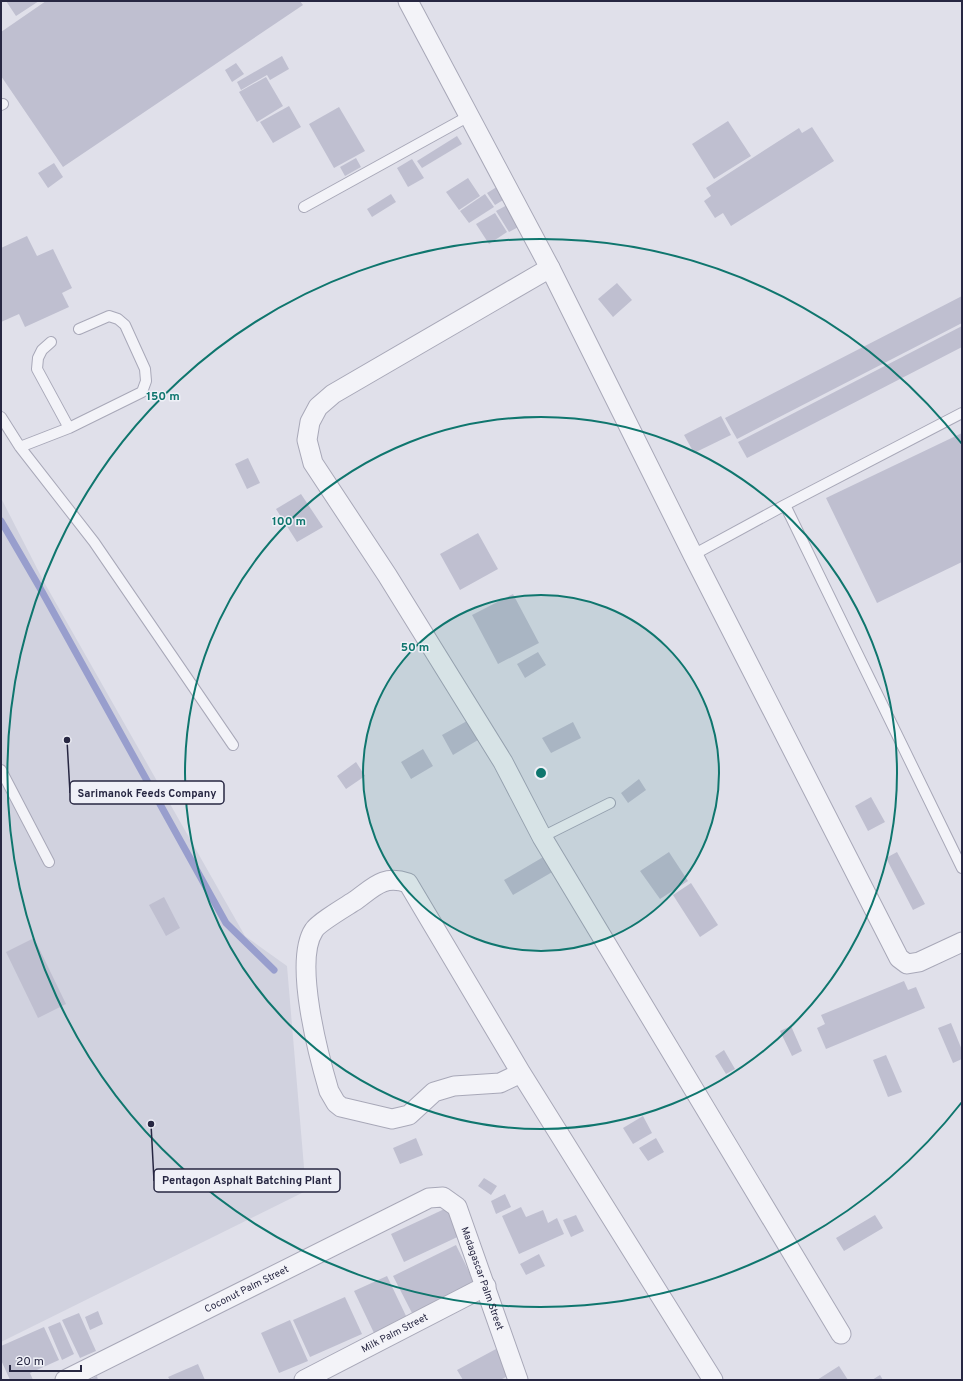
<svg xmlns="http://www.w3.org/2000/svg" width="963" height="1381" font-family="Overpass,sans-serif">
  <style>
    .built { fill: #d1d2df }
    .lines { fill: none; stroke-linecap: round; stroke-linejoin: round }
    .stream { stroke: #989ecd; stroke-width: 7 }
    .building { fill: #bfbfd0 }
    .service-casing { stroke: #a8a8b8; stroke-width: 12 }
    .minor-casing { stroke: #a8a8b8; stroke-width: 21 }
    .service { stroke: #f3f3f8; stroke-width: 10 }
    .minor { stroke: #f3f3f8; stroke-width: 19 }
    .ring { fill: none; stroke: #0f766e; stroke-width: 2 }
    .labels { text-anchor: middle; dominant-baseline: central; stroke-width: 3; stroke-linejoin: round; paint-order: stroke }
    .street-label { font-size: 10px; fill: #272742; stroke: #eff0f7 }
    .centre { fill: #0f766e; stroke: #eff0f7; stroke-width: 2 }
    .ring-label { font-size: 12px; text-anchor: middle; font-weight: bold; fill: #0f766e; stroke: #eff0f7; stroke-width: 3; stroke-linejoin: round; paint-order: stroke }
    .leader { fill: none; stroke: #272742; stroke-width: 1.5 }
    .callout-dot { fill: #272742; stroke: #eff0f7; stroke-width: 1.5 }
    .callout { fill: #eff0f7; stroke: #272742; stroke-width: 1.5 }
    .callout-label { font-size: 11px; text-anchor: middle; font-weight: bold; fill: #272742 }
  </style>
  <rect width="100%" height="100%" fill="#e0e0ea"/>
  <path class="built" d="M1 498 44 582 245 936 287 966 306 1191 1 1342Z"/>
  <g class="lines">
    <path class="stream" d="M1 521 40 588 226 923 274 970"/>
  </g>
  <path class="building" d="M6 1H39L16 16Z
    M46 1H300L303 5 63 167 1 76V32Z
    M282 56 289 69 270 80 267 75 241 90 237 82Z
    M236 63 244 74 232 82 225 70Z
    M266 77 283 106 257 122 239 92Z
    M289 106 301 127 273 143 260 122Z
    M339 107 365 151 334 168 309 124Z
    M728 121 751 156 714 179 692 144Z
    M812 127 834 161 731 226 723 213 715 218 704 201 711 196 706 188 799 128 802 133Z
    M457 136 462 144 422 168 417 161Z
    M356 158 361 167 345 176 340 167Z
    M412 159 424 178 408 187 397 168Z
    M54 163 63 177 48 188 38 173Z
    M468 178 480 196 459 210 446 192Z
    M500 185 508 197 495 205 487 193Z
    M391 194 396 202 372 217 367 209Z
    M485 194 494 207 469 223 460 211Z
    M511 203 524 224 509 232 496 211Z
    M495 213 507 232 489 244 476 224Z
    M27 236 37 256 53 249 72 288 62 293 69 307 25 327 19 314 1 322V248Z
    M617 283 632 300 613 317 598 299Z
    M962 296V323L737 439 725 418Z
    M962 326V347L747 458 738 442Z
    M721 416 731 435 694 453 684 435Z
    M962 433V562L877 603 826 498Z
    M248 458 260 483 247 489 235 464Z
    M301 494 323 527 297 542 276 509Z
    M478 533 498 569 460 590 440 554Z
    M513 594 539 643 498 664 472 615Z
    M538 652 546 665 525 678 517 664Z
    M467 721 478 740 453 755 442 735Z
    M573 722 581 738 551 753 542 738Z
    M423 749 433 766 411 779 401 762Z
    M356 762 365 776 346 789 337 776Z
    M639 779 646 790 628 803 621 793Z
    M871 797 885 822 868 831 855 806Z
    M669 852 688 881 660 899 640 871Z
    M897 852 925 904 913 910 886 858Z
    M545 856 554 871 513 895 504 880Z
    M691 883 718 925 700 937 673 895Z
    M164 897 180 928 166 936 149 905Z
    M34 938 66 1004 38 1018 6 952Z
    M904 981 908 990 916 987 925 1008 826 1049 817 1028 825 1024 821 1015Z
    M951 1023 962 1050V1059L953 1063 938 1028Z
    M791 1026 802 1051 792 1056 780 1031Z
    M724 1050 735 1069 726 1074 715 1056Z
    M886 1055 902 1092 888 1097 873 1060Z
    M643 1116 652 1133 633 1144 623 1128Z
    M416 1138 423 1155 400 1164 393 1148Z
    M656 1138 664 1152 648 1161 639 1148Z
    M484 1178 497 1186 491 1195 478 1186Z
    M505 1194 511 1207 496 1214 491 1201Z
    M453 1205 466 1233 404 1262 391 1234Z
    M521 1207 526 1217 543 1210 548 1223 557 1218 564 1234 519 1254 502 1216Z
    M576 1215 584 1231 571 1237 563 1220Z
    M875 1215 883 1228 844 1251 836 1238Z
    M456 1245 474 1282 412 1313 393 1276Z
    M539 1254 545 1266 526 1275 520 1264Z
    M387 1276 407 1318 374 1333 354 1291Z
    M345 1297 362 1334 310 1357 293 1320Z
    M98 1311 103 1324 90 1330 85 1317Z
    M79 1313 96 1351 80 1358 62 1320Z
    M290 1320 308 1361 279 1373 261 1333Z
    M60 1322 74 1354 62 1360 48 1327Z
    M44 1327 59 1360 30 1373 33 1380H10L1 1360V1346Z
    M496 1349 510 1375 500 1380H463L457 1370Z
    M198 1364 205 1380H170L168 1377Z
    M839 1366 848 1380H817Z
    M880 1375 883 1380H872Z
    M97 1376 98 1380H89Z"/>
  <g class="lines">
    <defs>
      <path id="service" d="M1 105 3 104
        M304 207 469 116
        M51 342 42 350 38 358 37 369 69 428
        M1 417 20 447 94 542 233 745
        M20 447 69 428 142 392 146 381 145 369 125 325 118 319 109 316 79 329
        M785 505 962 413
        M693 555 785 505 962 868
        M1 770 49 862
        M542 837 610 803"/>
      <g id="minor">
        <path d="M408 1 550 268 693 555 899 958 907 964 919 962 962 942"/>
        <path d="M550 268 333 394 318 407 310 422 307 440 313 463 387 575 503 762 542 837 841 1334"/>
        <path d="M521 1073 500 1083 454 1086 434 1092 409 1115 392 1119 341 1107 336 1103 329 1091C319 1057 293 961 314 930 319 922 347 906 356 900 375 886 384 875 408 883L521 1073 713 1380"/>
        <path id="s1" d="M65 1380 429 1198 443 1197 457 1207 518 1380"/>
        <path id="s2" d="M304 1380 486 1286"/>
      </g>
    </defs>
    <use href="#service" class="service-casing"/>
    <use href="#minor" class="minor-casing"/>
    <use href="#service" class="service"/>
    <use href="#minor" class="minor"/>
  </g>
  <circle cx="541" cy="773" r="178" fill="#0f766e" fill-opacity=".12"/>
  <g class="ring">
    <circle cx="541" cy="773" r="178"/>
    <circle cx="541" cy="773" r="356"/>
    <path d="M962 1102A534 534 0 1 1 962 444"/>
  </g>
  <g class="labels">
    <g class="street-label">
      <text stroke="none"><textPath href="#s1" startOffset="514">Madagascar Palm Street</textPath></text>
      <text stroke="none"><textPath href="#s1" startOffset="203">Coconut Palm Street</textPath></text>
      <text stroke="none"><textPath href="#s2" startOffset="102">Milk Palm Street</textPath></text>
    </g>
  </g>
  <circle cx="541" cy="773" r="6" class="centre"/>
  <g class="ring-label">
    <text x="163" y="400">150 m</text>
    <text x="289" y="525">100 m</text>
    <text x="415" y="651">50 m</text>
  </g>
  <path class="leader" d="M67 740L70 793M151 1124L154 1181"/>
  <g class="callout-dot">
    <circle cx="67" cy="740" r="4"/>
    <circle cx="151" cy="1124" r="4"/>
  </g>
  <g class="callout">
    <rect x="70" y="781" width="154" height="23" rx="4"/>
    <rect x="154" y="1169" width="186" height="23" rx="4"/>
  </g>
  <g class="callout-label">
    <text x="147" y="797">Sarimanok Feeds Company</text>
    <text x="247" y="1184">Pentagon Asphalt Batching Plant</text>
  </g>
  <rect width="963" height="1381" fill="none" stroke="#272742" stroke-width="4"/>
  <path d="M10 1365v6h71v-6" fill="none" stroke="#272742" stroke-width="2"/>
  <text x="16" y="1365" font-size="12" fill="#272742" stroke="#eff0f7" stroke-width="3" paint-order="stroke">20 m</text>
</svg>
